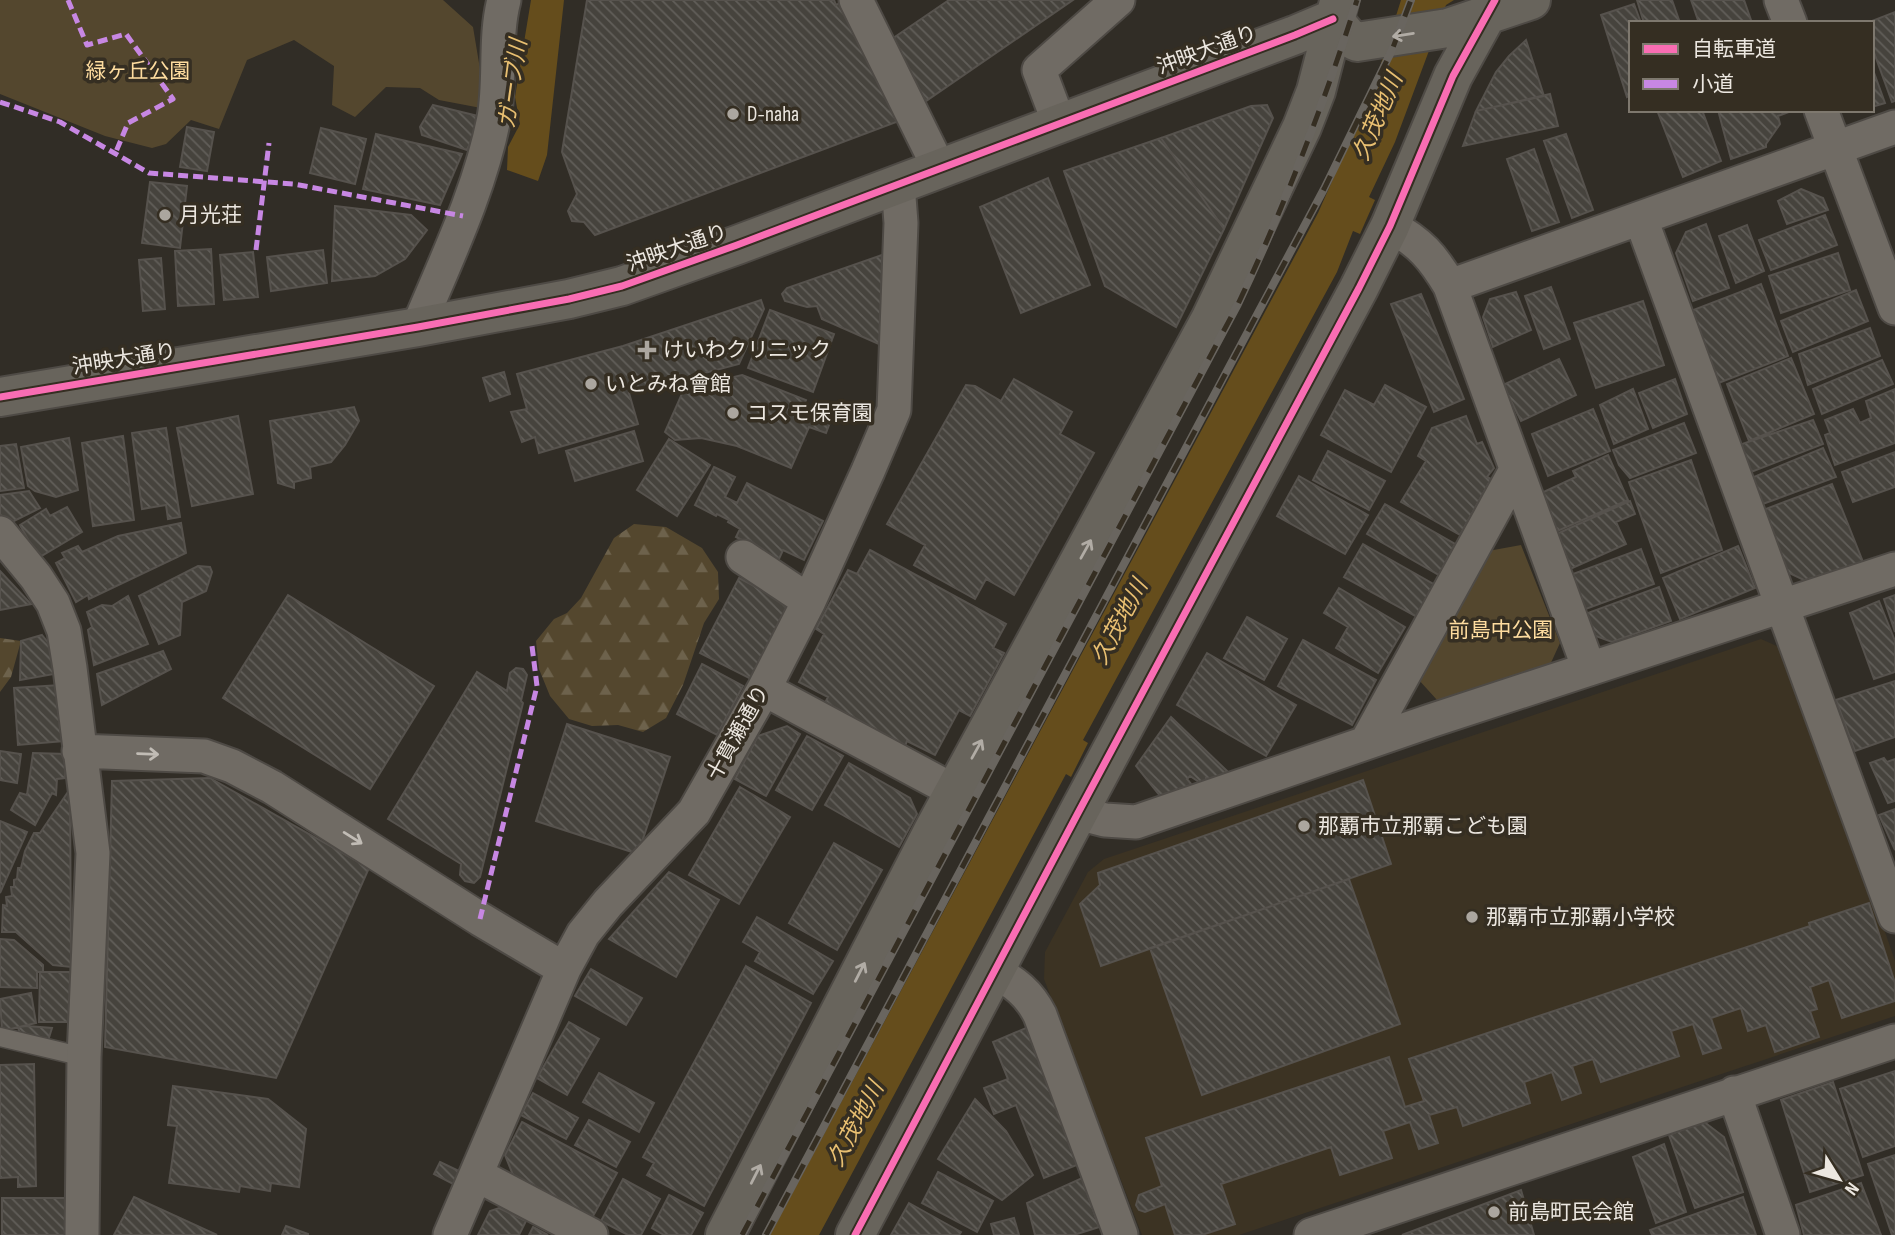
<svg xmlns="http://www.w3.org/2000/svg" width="1895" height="1235" font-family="'Sofia Sans Condensed','Noto Sans JP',sans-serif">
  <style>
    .built { fill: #3c3323 }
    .forest { fill: url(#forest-firs) }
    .park { fill: #54472e }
    .water { fill: #654d1c }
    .building { fill: url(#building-back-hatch); stroke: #56524d; stroke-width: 2 }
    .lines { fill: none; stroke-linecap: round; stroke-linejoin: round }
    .lane-casing { stroke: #4e4a45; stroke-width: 21 }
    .street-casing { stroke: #4e4a45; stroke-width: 37 }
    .secondary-casing { stroke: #4e4a45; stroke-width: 42 }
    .lane { stroke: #706b64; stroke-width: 18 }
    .street { stroke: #706b64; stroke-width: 33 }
    .secondary { stroke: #68645c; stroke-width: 38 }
    .rail-casing { stroke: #69655f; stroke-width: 8 }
    .rail { stroke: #352e22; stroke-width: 5; stroke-dasharray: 16; stroke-linecap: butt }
    .quiet { stroke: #c787e3; stroke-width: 5; stroke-dasharray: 10 5; stroke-linecap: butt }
    .cycleway-casing { stroke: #352e22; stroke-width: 11 }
    .cycleway { stroke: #f96db3; stroke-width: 7 }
    .oneway { stroke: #b1aca5 }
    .oneway2 { stroke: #c1bcb5 }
    .poi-dot { fill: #aba69f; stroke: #352e22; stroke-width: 2.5 }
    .labels { text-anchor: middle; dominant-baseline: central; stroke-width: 7; stroke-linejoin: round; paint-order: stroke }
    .street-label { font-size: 21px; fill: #ece7e0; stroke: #352e22 }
    .park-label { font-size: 21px; fill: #fedc9f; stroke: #352e22 }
    .poi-label { font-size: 21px; fill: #ece7e0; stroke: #352e22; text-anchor: start }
    .water-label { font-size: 23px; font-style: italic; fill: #e8bf71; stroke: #352e22 }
  </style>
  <defs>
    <pattern id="forest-firs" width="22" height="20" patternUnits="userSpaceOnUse" patternTransform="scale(1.75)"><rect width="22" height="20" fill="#54472e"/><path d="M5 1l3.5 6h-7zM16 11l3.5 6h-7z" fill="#6d624c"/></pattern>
    <pattern id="building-back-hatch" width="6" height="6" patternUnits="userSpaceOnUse" patternTransform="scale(1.75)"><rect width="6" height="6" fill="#46433d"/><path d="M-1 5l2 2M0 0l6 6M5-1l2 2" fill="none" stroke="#615e59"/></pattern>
  </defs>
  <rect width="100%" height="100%" fill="#312d26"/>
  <path class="built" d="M1761 639 1781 648 1868 882 1895 961V1016L1239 1235H1142L1044 979 1045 952 1088 872 1104 859Z"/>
  <path class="forest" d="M634 524 666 527 702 548 718 572 719 599 704 623 683 685 666 718 643 732 618 725 592 726 569 719 550 696 539 669 536 641 554 619 567 613 581 598 614 538Z
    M0 638 21 641 11 677 0 692Z"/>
  <path class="park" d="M0 0H443L473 27 481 75V108L439 100 420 88 386 87 355 117 332 105 334 66 294 40 247 60 219 129 191 120 166 144 152 148 105 136 0 94Z
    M1521 545 1560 643 1549 667 1437 700 1418 679 1488 551Z"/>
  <path class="water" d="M531 0H564L547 155 538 181 507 170 508 147 520 124 515 97Z
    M1401 0H1454L1446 5 1395 142 1369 197 1375 200 1360 234 1353 231 1337 272 1083 740 1088 743 1071 777 1066 774 819 1235H770L1318 213 1373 89Z"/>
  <path class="building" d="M587 0H834L836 5 845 0 899 121 595 235 584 222 572 221 568 211 577 194 562 152Z
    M949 0H1073L926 101 886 43Z
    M1637 0H1672L1680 23H1644Z
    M1691 0H1744L1752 23H1699Z
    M1634 4 1641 23H1631V95L1627 97 1601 15Z
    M1895 12V101L1892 102 1872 47V23H1867Z
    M1526 40 1544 96 1476 111 1496 72 1509 56Z
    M1872 67 1885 103 1872 107Z
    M1550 94 1558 126 1463 146 1476 111Z
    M433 105 482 117 467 150 422 135 420 127Z
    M1267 105 1273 118 1224 229 1161 138 1251 106Z
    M1657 110H1702L1721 161 1683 177Z
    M1718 110H1788L1789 112 1778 116 1780 124 1766 144V147L1731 159Z
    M187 127 214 132 207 171 180 167Z
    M321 128 366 139 355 184 310 173Z
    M376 134 462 154 440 205 363 189Z
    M1566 134 1593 210 1572 218 1544 141Z
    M1161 138 1224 229 1176 327 1105 286 1064 171Z
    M1534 149 1559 222 1532 231 1507 159Z
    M1048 178 1090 285 1021 313 980 207Z
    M150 182 187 186 180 248 142 243Z
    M1801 189 1823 198 1828 210 1787 224 1778 201Z
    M335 206 411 215 427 230 405 259 375 276 332 281Z
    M1825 215 1837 245 1771 270 1759 240Z
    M1706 224 1729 288 1693 301 1676 253 1686 232Z
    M1747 225 1764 271 1736 283 1719 236Z
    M211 249 214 304 178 306 175 251Z
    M323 250 327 283 271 291 267 257Z
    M253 252 258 297 224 300 220 255Z
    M1838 253 1850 290 1781 313 1769 276Z
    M882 255 881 345 822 319 817 306 807 307 785 301 782 294 787 288Z
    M161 258 165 309 143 311 139 260Z
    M1761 284 1788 356 1716 384 1688 312Z
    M1551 287 1570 339 1544 349 1525 296Z
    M1856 290 1868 321 1793 352 1781 321Z
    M1516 292 1531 330 1493 347 1483 317 1490 299Z
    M1421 294 1464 399 1434 412 1391 304Z
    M761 300 764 309 739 364 629 393 638 424 539 453 535 437 522 442 511 412 527 409 517 374 623 346Z
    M1643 301 1664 365 1596 388 1574 323Z
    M770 310 834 334 813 392 748 368Z
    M1870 328 1880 356 1808 385 1799 354Z
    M1791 358 1814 414 1749 441 1727 384Z
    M1559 359 1576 395 1521 421 1503 385Z
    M1882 360 1893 384 1822 414 1813 389Z
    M504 372 510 394 490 401 483 378Z
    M742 375 806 400 804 407 832 417 826 433 809 427 791 468 737 446 701 438 675 440 665 432 684 389Z
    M1014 379 1072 412 1060 434 1094 453 1014 595 986 579 975 599 914 565 925 545 887 524 966 385 975 386 1001 401Z
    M1675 379 1687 414 1653 428 1639 393Z
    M1385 385 1426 407 1391 472 1321 435 1345 390 1374 405Z
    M1633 389 1648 429 1614 444 1600 405Z
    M1895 389V443L1835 465 1825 435 1830 433 1825 420 1853 409 1860 423 1871 418 1866 401Z
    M354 407 359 421 345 445 331 462 310 467 311 478 294 482V488L278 483 270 421Z
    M1593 409 1610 451 1548 476 1532 434Z
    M238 416 253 494 192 506 177 428Z
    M1466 416 1477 444 1482 442 1494 468 1487 477 1491 479 1460 535 1401 502 1426 461 1418 456 1432 428Z
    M1813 420 1823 444 1746 474 1736 446Z
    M1684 423 1696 453 1630 478 1619 465 1613 450Z
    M166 428 180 517 168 519 166 505 142 509 132 433Z
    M634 431 643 461 575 481 566 451Z
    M123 436 134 520 93 526 82 443Z
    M69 438 78 490 56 497 35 491 28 486 21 447Z
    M669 439 710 465 677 516 637 490Z
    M16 444 24 488 0 491V446Z
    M1823 448 1836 477 1760 505 1749 479Z
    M1328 451 1385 481 1369 510 1313 480Z
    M1895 452V487L1853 502 1842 472Z
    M1608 455 1628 500 1553 533 1537 495 1576 477 1573 471Z
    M1691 460 1722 550 1661 573 1629 482Z
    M714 467 735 477 725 497 737 503 747 483 823 521 804 560 783 550 779 559 736 537 740 529 728 522 729 520 717 514 716 516 695 505Z
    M1299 476 1368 515 1345 554 1277 516Z
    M1832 484 1863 562 1808 582 1785 571 1763 510Z
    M29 491 40 508 8 524 0 514V495Z
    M1630 501 1635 514 1616 522 1626 544 1568 570 1552 536Z
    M1385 504 1455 544 1439 575 1367 534Z
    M67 507 82 532 38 558 20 525 46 509 50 516Z
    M181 523 186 553 89 599 88 595 76 602 56 563 65 558 62 553 78 546 82 552 118 536Z
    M1363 544 1435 585 1417 617 1344 577Z
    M1738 546 1755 588 1680 619 1663 578Z
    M1641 549 1654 584 1583 610 1570 575Z
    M870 550 1006 624 993 648 1004 653 970 716 959 710 935 755 907 741 905 746 825 703 828 697 799 682 824 634 816 629 848 570 857 574Z
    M198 566 210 567 212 572 206 591 182 602 180 635 159 644 139 596Z
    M0 571 31 604 0 610Z
    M739 578 789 604 751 679 700 653Z
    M1659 587 1671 621 1612 642 1593 635 1585 614Z
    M1339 588 1405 627 1378 673 1336 648 1348 627 1324 613Z
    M288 595 434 686 370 789 223 698Z
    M1895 595V632L1884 599Z
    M128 596 148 644 94 665 88 630 92 627 87 612 102 605 112 606Z
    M1879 601 1895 641V672L1874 679 1850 613Z
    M1247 617 1287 639 1264 680 1224 658Z
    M42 635 50 645 54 674 20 680 21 641Z
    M1303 640 1376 680 1352 725 1278 686Z
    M163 651 171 669 102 705 97 674Z
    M1207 653 1296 705 1266 756 1177 705Z
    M702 664 743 686 717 735 677 714Z
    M516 668 523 669 527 675 521 701 523 703 480 877 474 883 465 881 460 875 461 864 388 819 477 672 507 691 510 673Z
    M1895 681V737L1855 751 1836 700Z
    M60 685 64 741 18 745 14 688Z
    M1171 717 1227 771 1214 781 1206 778 1205 786 1190 776 1187 779 1192 785 1161 797 1136 766Z
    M567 724 670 757 638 854 536 821Z
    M787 726 800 734 766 796 735 779 758 736Z
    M807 736 843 756 812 810 776 790Z
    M0 751 21 754 17 783 0 780Z
    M33 753 67 754 65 778 57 779 56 795 52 793 35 825 11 810 20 793 27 795Z
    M1884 758 1887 762 1895 759V801L1888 803 1870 763Z
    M849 763 910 798 917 814 899 847 825 805Z
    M210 778 369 868 276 1078 105 1047 112 781Z
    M1363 780 1391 864 1101 966 1080 904 1100 885 1098 873Z
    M740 787 790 817 739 904 689 875Z
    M70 789 71 967 53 965 16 932H2L3 905 7 906 6 897 12 896 11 887H14V880L17 879 18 868H21L25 851 34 833H40Z
    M1895 809V850L1879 815Z
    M0 821 27 832 0 893Z
    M834 843 882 870 837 950 789 923Z
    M669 872 719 900 676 977 609 939Z
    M1349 879 1400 1024 1202 1095 1150 948Z
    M1869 903 1895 983V1001L1842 1018 1829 980 1810 987 1817 1009 1810 1011 1819 1037 1775 1052 1766 1025 1748 1031 1741 1008 1711 1018 1721 1048 1703 1054 1693 1024 1671 1031 1679 1056 1601 1082 1593 1059 1572 1066 1581 1093 1562 1100 1552 1072 1524 1082 1530 1103 1463 1126 1457 1107 1429 1115 1438 1143 1419 1149 1410 1122 1383 1131 1392 1158 1340 1175 1331 1147 1221 1184 1235 1224 1202 1235H1175L1165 1204 1145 1212 1139 1210 1136 1205 1139 1195 1162 1186 1146 1138 1389 1057 1405 1107 1424 1101 1409 1059 1810 926 1809 923Z
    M757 917 833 961 813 994 755 961 760 952 743 942Z
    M0 939 14 940 43 965V972H37V988L0 987Z
    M746 966 811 1003 704 1206 647 1175 654 1163 643 1157Z
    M591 969 642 998 626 1025 575 996Z
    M40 972H72L73 1022H39Z
    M31 993 36 1023 2 1031 0 999Z
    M569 1022 599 1039 567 1095 537 1078Z
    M1033 1025 1087 1161 1044 1178 1016 1105 994 1114 984 1088 1008 1079 993 1042Z
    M27 1026 52 1028 47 1044 21 1037 18 1027Z
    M34 1064 36 1186 18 1187V1177L0 1178V1065Z
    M1895 1071V1146L1863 1157 1840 1089Z
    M599 1073 654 1103 639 1132 583 1102Z
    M1833 1082 1863 1175 1810 1192 1781 1100Z
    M173 1086 268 1099 306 1129 299 1187 271 1183 270 1191 240 1186 239 1192 169 1183 177 1126 168 1125Z
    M533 1093 578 1118 566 1139 521 1115Z
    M975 1099 1006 1131 1033 1175 1002 1200 938 1159Z
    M589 1120 630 1142 616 1167 575 1145Z
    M1703 1121 1724 1137 1743 1192 1695 1208 1669 1135Z
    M522 1122 617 1173 592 1218 513 1175 505 1155Z
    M1664 1144 1686 1212 1656 1223 1633 1157Z
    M1895 1155V1235H1892L1868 1164Z
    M440 1162 461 1172 455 1185 434 1174Z
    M938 1172 993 1201 977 1232 922 1203Z
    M1082 1178 1099 1227 1074 1235H1035L1027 1203Z
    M623 1179 660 1199 641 1235H628L601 1221Z
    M1861 1183 1881 1235H1804L1796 1205Z
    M1521 1190 1534 1235H1402Z
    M669 1195 703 1213 691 1235H664L652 1228Z
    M134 1197 217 1235H114Z
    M1743 1197 1756 1235H1652L1650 1230Z
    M2 1198H65V1235H2Z
    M909 1203 961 1232 959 1235H891Z
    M499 1208 526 1221 519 1235H478L490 1211Z
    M1014 1218 1019 1235H994L991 1224Z
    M286 1226 308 1234V1235H282Z
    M533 1227 548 1235H529Z"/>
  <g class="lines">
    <defs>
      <path id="lane" d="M0 1037 84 1057"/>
      <path id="street" d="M856 0 939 168
        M1781 0 1790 23
        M1821 110 1895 308
        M1059 123 1039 70 1118 0
        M1641 219 1895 916
        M1390 226C1420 242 1433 257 1450 286L1589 669
        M1450 286 1895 127
        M418 327C446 260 480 190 494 118 501 80 494 38 504 0
        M0 533 36 577 53 603 64 631 70 668 93 853 84 1057 82 1235
        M743 557 809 601
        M764 689 954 791
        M1366 743 1516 470
        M79 751 204 756 232 766 272 787 480 919 564 969
        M1078 813 1105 820 1136 822 1430 721 1895 569
        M994 971C1015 983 1029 993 1040 1015L1121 1235
        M1734 1093 1783 1235
        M477 1175 591 1235
        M450 1235 564 969 583 934 608 903 694 812 764 689 809 601 868 471 894 410 901 223 898 184
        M1311 1235 1895 1041"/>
      <path id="secondary" d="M1333 19 1348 37 1357 42 1448 28 1531 0
        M0 397 418 327 569 299 622 286 737 245 1295 35 1333 19
        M725 1235 933 831 1211 318 1302 127 1316 91 1339 2
        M855 1235 1078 813 1359 288 1390 226 1453 76 1495 0"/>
    </defs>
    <use href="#lane" class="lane-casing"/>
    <use href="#street" class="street-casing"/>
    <use href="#secondary" class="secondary-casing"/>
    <use href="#lane" class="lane"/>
    <use href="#street" class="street"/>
    <use href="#secondary" class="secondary"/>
    <defs>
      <path id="rail" d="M742 1235 1238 304C1285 205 1324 104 1357 0
        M766 1235 1324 189 1392 50 1411 0"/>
    </defs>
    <use href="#rail" class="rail-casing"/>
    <use href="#rail" class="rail"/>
    <path class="quiet" d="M68 0 87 45 126 34 173 99 128 123 115 154
      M0 102 60 122 149 173 294 184 463 216
      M256 250 269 143
      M480 919 537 686 532 646"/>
    <defs>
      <path id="cycleway" d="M0 397 418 327 569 299 622 286 737 245 1295 35 1333 19
        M855 1235 1078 813 1359 288 1390 226 1453 76 1495 0"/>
    </defs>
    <use href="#cycleway" class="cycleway-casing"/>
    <use href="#cycleway" class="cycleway"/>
  </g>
  <defs><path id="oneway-shaft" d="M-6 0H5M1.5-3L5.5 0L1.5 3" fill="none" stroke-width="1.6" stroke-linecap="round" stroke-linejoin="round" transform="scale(1.75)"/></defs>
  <g class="oneway">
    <use href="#oneway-shaft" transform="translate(1403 35) rotate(171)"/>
    <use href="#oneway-shaft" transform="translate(1086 549) rotate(-61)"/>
    <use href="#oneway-shaft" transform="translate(977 749) rotate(-61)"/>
    <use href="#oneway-shaft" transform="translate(860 972) rotate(-63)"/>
    <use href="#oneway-shaft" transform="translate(756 1174) rotate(-63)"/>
  </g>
  <g class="oneway2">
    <use href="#oneway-shaft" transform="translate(148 754) rotate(2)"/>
    <use href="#oneway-shaft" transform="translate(353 838) rotate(32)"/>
  </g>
  <g class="poi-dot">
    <circle cx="733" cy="114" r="7"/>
    <circle cx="165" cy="215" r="7"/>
    <path d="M643.5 339.5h7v7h7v7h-7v7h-7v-7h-7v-7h7z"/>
    <circle cx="591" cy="384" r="7"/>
    <circle cx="733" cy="413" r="7"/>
    <circle cx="1304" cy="826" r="7"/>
    <circle cx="1472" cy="917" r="7"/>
    <circle cx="1494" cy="1212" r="7"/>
  </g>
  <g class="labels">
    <g class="street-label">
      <text transform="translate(1207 50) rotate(-20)">沖映大通り</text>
      <text transform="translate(677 248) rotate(-19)">沖映大通り</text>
      <text transform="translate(124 359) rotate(-9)">沖映大通り</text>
      <text transform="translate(738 733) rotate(-61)">十貫瀬通り</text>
    </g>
    <g class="park-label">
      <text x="138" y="71">緑ヶ丘公園</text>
      <text x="1501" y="630">前島中公園</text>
    </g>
    <g class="poi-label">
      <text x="747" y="114">D-naha</text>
      <text x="179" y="215">月光荘</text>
      <text x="663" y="350">けいわクリニック</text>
      <text x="605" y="384">いとみね會館</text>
      <text x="747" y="413">コスモ保育園</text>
      <text x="1318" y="826">那覇市立那覇こども園</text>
      <text x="1486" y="917">那覇市立那覇小学校</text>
      <text x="1508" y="1212">前島町民会館</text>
    </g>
    <g class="water-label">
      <text transform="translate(513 84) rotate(-82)">ガーブ川</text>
      <text transform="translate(1378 117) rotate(-67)">久茂地川</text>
      <text transform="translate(1120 622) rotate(-62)">久茂地川</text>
      <text transform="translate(856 1124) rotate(-62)">久茂地川</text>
    </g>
  </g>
  <rect x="1629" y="21" width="245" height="91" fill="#352e22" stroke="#7e786e" stroke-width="2"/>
  <rect x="1643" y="44" width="35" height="10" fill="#f96db3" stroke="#7e786e" stroke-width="2"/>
  <text x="1692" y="56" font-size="21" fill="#ece7e0">自転車道</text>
  <rect x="1643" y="79" width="35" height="10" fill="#c787e3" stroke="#7e786e" stroke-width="2"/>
  <text x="1692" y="91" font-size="21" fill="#ece7e0">小道</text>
  <g transform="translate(1839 1179) rotate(127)" stroke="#352e22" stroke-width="5" paint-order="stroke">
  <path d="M0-5L12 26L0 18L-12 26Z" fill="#ece7e0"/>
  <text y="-10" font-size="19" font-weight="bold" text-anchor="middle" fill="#ece7e0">N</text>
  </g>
</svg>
